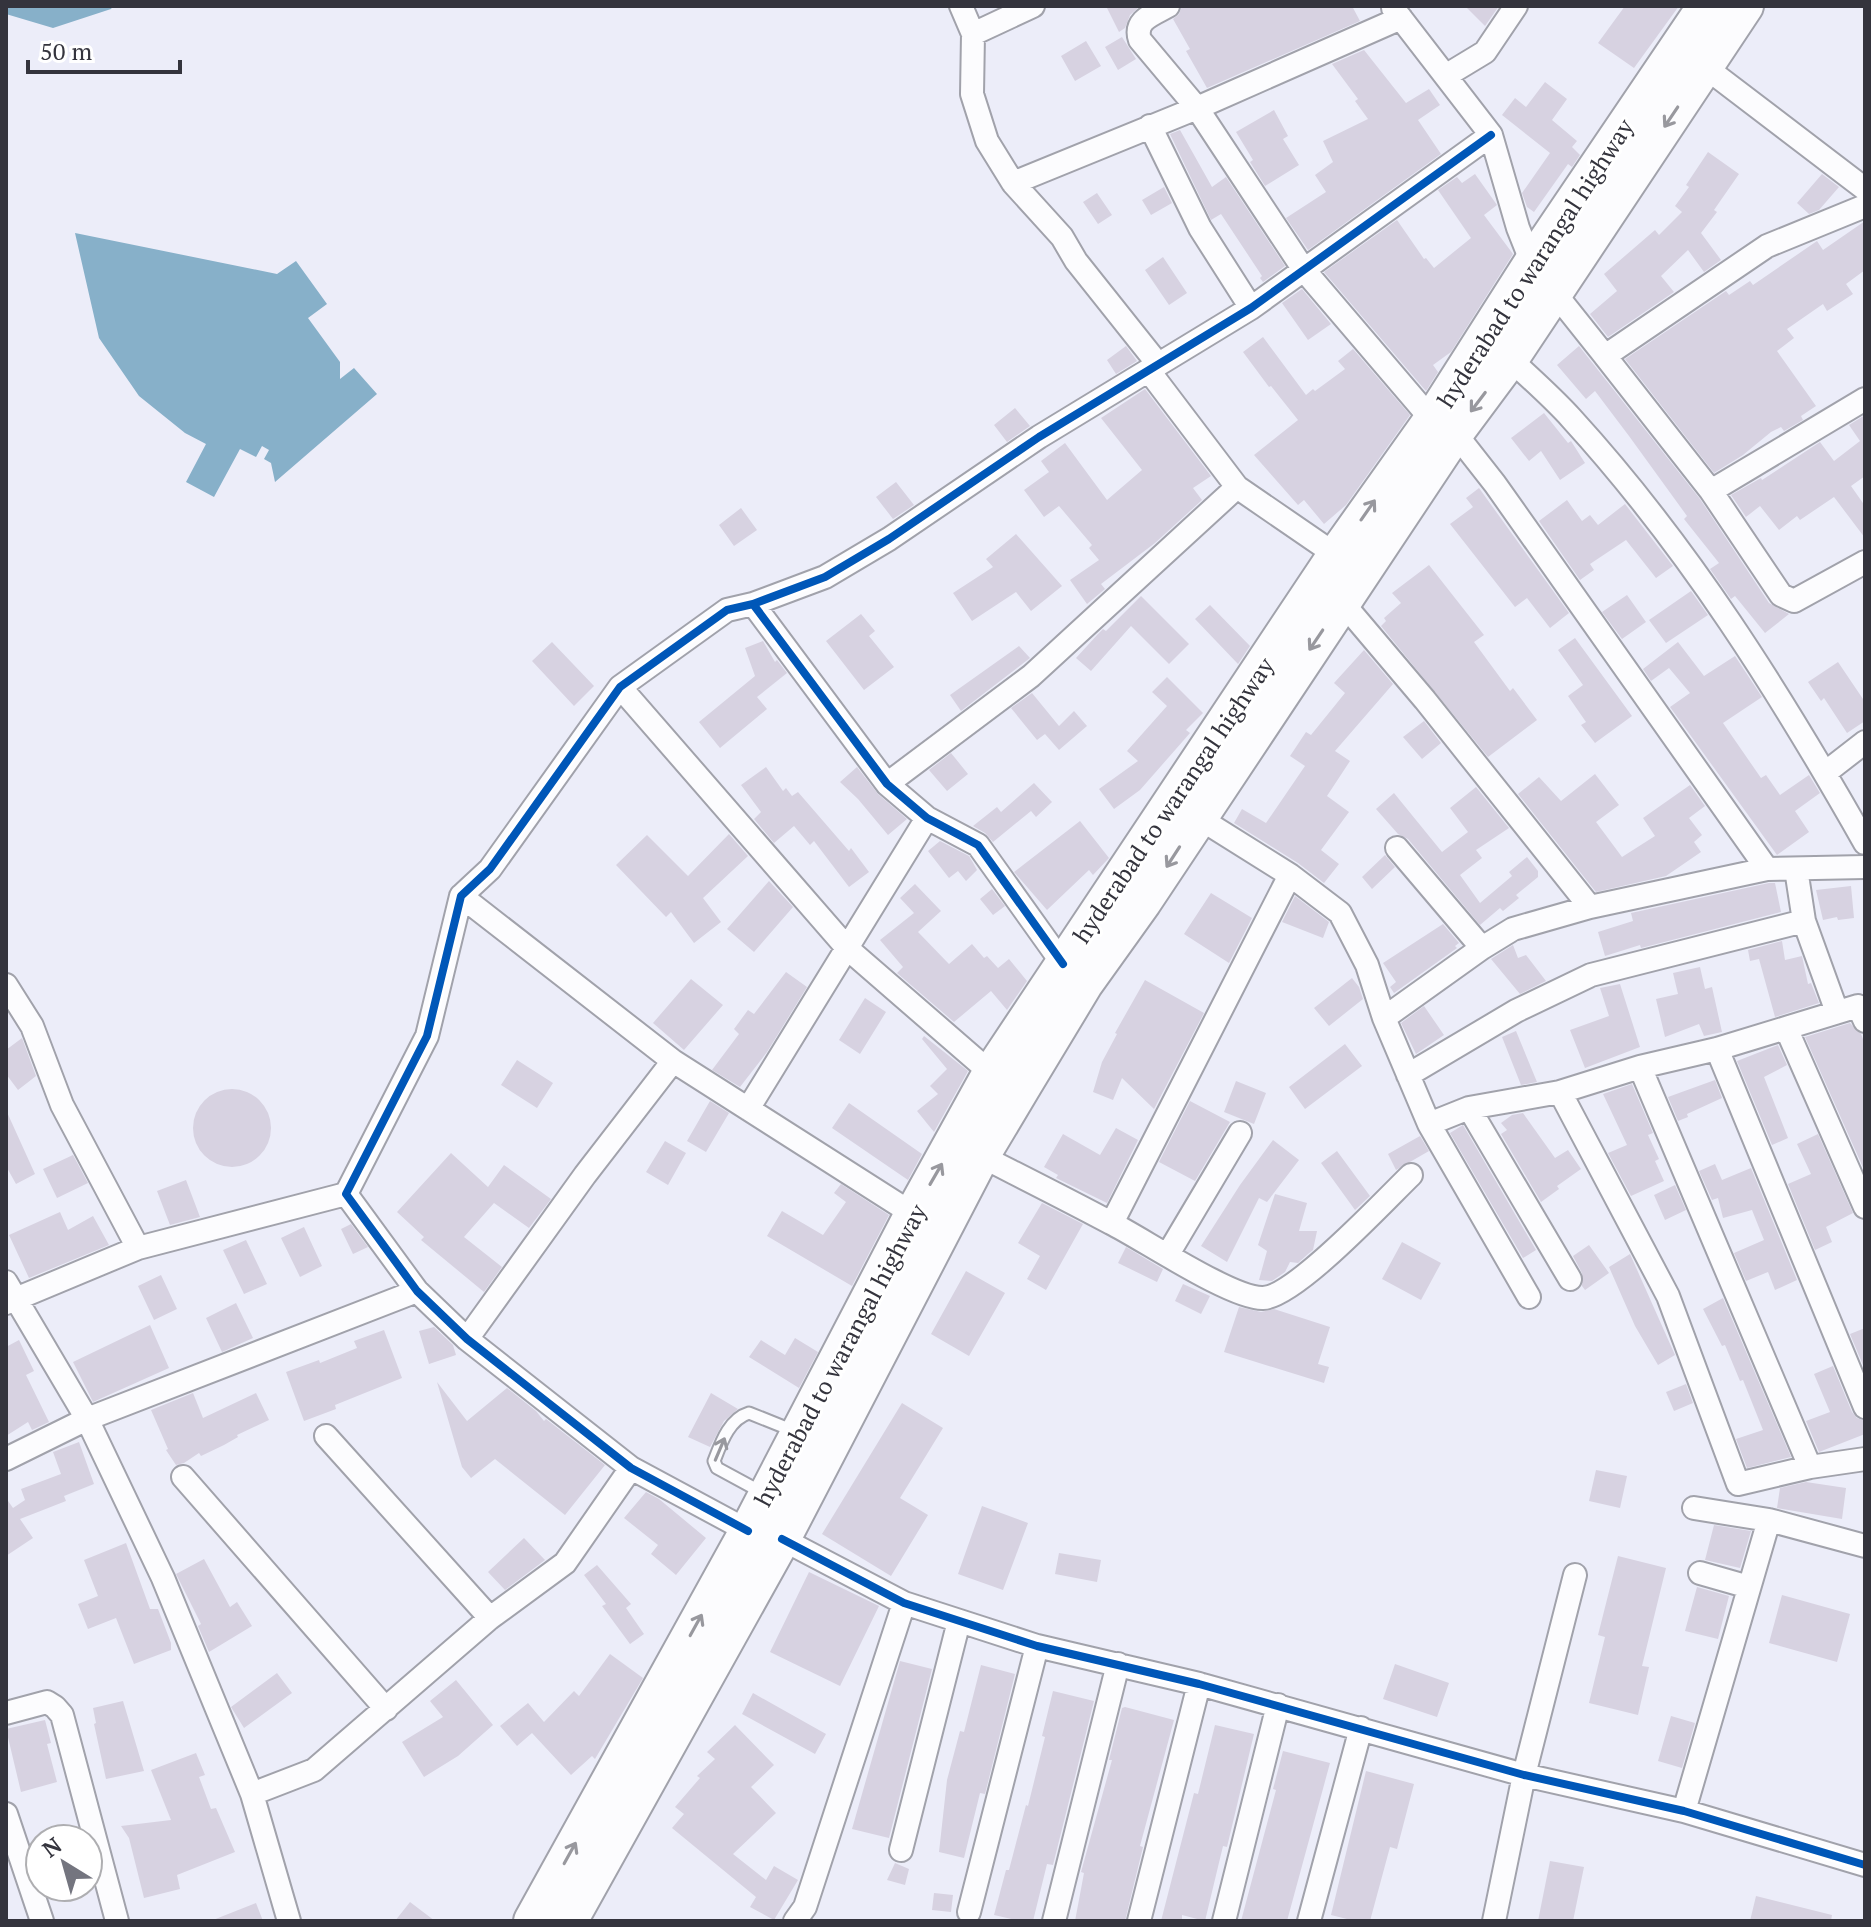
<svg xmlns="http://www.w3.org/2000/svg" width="1871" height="1927" font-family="'PT Serif',serif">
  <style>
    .water { fill: #87b0c9 }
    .building { fill: #d7d2e1 }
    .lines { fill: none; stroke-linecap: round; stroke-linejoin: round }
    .lane-casing { stroke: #a1a2ab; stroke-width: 15 }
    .street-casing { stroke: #a1a2ab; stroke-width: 26 }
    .primary-casing { stroke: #a1a2ab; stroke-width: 40 }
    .lane { stroke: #fcfcfe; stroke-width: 11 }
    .street { stroke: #fcfcfe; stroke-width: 22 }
    .primary { stroke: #fcfcfe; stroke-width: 36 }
    .cycleway-casing { stroke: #fff; stroke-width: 13 }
    .cycleway { stroke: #0057b8; stroke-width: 8 }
    .oneway { stroke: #98989e }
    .labels { text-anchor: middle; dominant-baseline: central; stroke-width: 6; stroke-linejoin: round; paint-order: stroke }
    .street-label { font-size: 24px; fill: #34343d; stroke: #fff }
  </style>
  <rect width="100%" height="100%" fill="#ecedf9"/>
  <path class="water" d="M6 6H113L111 9 53 28 6 14Z
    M75 233 277 274 296 261 327 304 308 318 340 362V379L354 368 377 394 275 482 271 463 264 459 269 450 262 446 256 457 240 449 214 497 186 482 206 444 185 433 139 396 99 338Z"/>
  <path class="building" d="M1106 6H1140L1130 15 1125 28 1119 32Z
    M1182 6H1352L1360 21 1207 88 1186 51 1190 49 1173 19 1179 14Z
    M1465 6H1499L1485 26Z
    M1625 6H1679L1634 68 1598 43Z
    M1122 37 1136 59 1118 70 1105 47Z
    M1086 41 1101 66 1075 81 1061 56Z
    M1364 50 1406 103 1429 89 1440 105 1418 120 1441 154 1308 250 1286 218 1326 192 1315 175 1333 162 1323 141 1368 119 1355 101 1358 99 1332 64Z
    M1545 82 1567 99 1552 120 1577 141 1572 147 1580 155 1572 167 1568 164 1534 212 1527 207 1522 193 1550 153 1502 115 1515 98 1526 107Z
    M1274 110 1288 136 1283 139 1299 165 1265 186 1250 162 1253 160 1236 132Z
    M1180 130 1212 187 1226 177 1285 266 1263 282 1260 278 1262 276 1221 214 1211 220 1170 134Z
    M1708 152 1739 174 1714 210 1717 212 1701 233 1721 260 1704 272 1688 250 1661 276 1674 292 1608 337 1590 314 1617 291 1604 274 1655 230 1659 235 1682 212 1675 206 1689 187 1686 185Z
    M1475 174 1497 205 1484 215 1513 254 1451 352 1433 365 1438 372 1426 391 1324 272 1397 220 1424 259 1426 258 1434 268 1471 238 1438 190 1457 177 1462 183Z
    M1822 174 1839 187 1819 210 1809 214 1797 203Z
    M1164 187 1172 203 1151 215 1142 200Z
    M1097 193 1112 215 1098 224 1083 202Z
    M1865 221V270L1846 284 1853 294 1827 311 1823 304 1787 329 1794 338 1777 351 1816 406 1801 416 1803 420 1784 431 1781 427 1771 432 1743 455 1714 473 1625 359 1726 291 1729 295 1750 281 1753 285 1817 241 1823 250Z
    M1163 257 1187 293 1169 305 1145 270Z
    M1302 289 1331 324 1308 340 1282 303Z
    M1263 337 1306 395 1313 389 1315 391 1345 369 1338 361 1353 349 1410 415 1346 505 1324 524 1304 500 1298 505 1254 455 1298 420 1271 386 1269 387 1243 352Z
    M1126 346 1137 361 1116 374 1107 360Z
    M1579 346 1700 499 1769 603 1789 614 1765 633 1735 596 1731 599 1710 569 1719 563 1684 519 1687 516 1629 436 1595 391 1586 399 1557 365Z
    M1145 389 1211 476 1193 488 1202 500 1155 543 1101 584 1105 589 1087 604 1070 580 1099 560 1089 548 1092 545 1059 506 1044 517 1024 490 1049 472 1041 461 1065 443 1107 500 1142 470 1101 418Z
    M1015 408 1030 426 1007 442 994 425Z
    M1544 413 1568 443 1571 441 1585 463 1560 480 1541 451 1529 461 1511 438Z
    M1865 415V476L1851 486 1865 506V538L1834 497 1800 520 1797 516 1779 530 1760 506 1746 517 1731 495 1761 478 1762 480 1820 442 1834 461 1860 441 1849 425Z
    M896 482 914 505 893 519 876 497Z
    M1479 488 1569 613 1550 628 1527 598 1515 607 1450 524 1473 507 1466 498Z
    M1567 500 1582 521 1590 515 1598 525 1625 504 1673 566 1656 578 1626 540 1590 564 1594 570 1580 580 1539 521Z
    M741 508 757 530 734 546 719 525Z
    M1016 534 1062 586 1031 611 1016 592 972 621 953 593 993 567 986 559Z
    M1429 565 1484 635 1474 642 1510 691 1513 688 1537 720 1488 757 1381 626 1386 621 1384 618 1401 603 1392 593Z
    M1691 591 1708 615 1666 643 1649 620Z
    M1627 595 1646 622 1622 639 1602 612Z
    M1141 596 1189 644 1169 664 1131 626 1091 671 1076 658 1098 634 1103 629 1106 631Z
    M1210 605 1250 646 1238 664 1195 619Z
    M861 614 875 631 869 636 894 667 864 690 826 641Z
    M1575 638 1632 716 1595 743 1581 725 1586 722 1568 696 1583 685 1558 650Z
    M763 641 775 662 777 660 787 673 757 697 767 709 720 748 699 722 755 676 745 648Z
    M552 642 594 686 574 706 532 661Z
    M1678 642 1704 676 1735 656 1762 697 1723 723 1761 778 1766 775 1780 795 1809 775 1820 793 1795 811 1809 832 1777 855 1670 707 1690 693 1669 668 1651 681 1643 669Z
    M1019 646 1030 658 961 711 950 695Z
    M1364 650 1393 684 1335 751 1350 761 1327 796 1349 812 1321 850 1339 864 1324 883 1298 863 1234 823 1242 809 1266 823 1305 766 1290 756 1306 732 1311 735 1345 693 1334 683Z
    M1838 662 1865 702V721L1847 733 1824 698 1821 701 1808 682Z
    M1167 677 1203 713 1186 730 1190 733 1140 790 1114 809 1099 789 1138 761 1127 751 1167 706 1152 692Z
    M1032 693 1059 726 1074 711 1087 726 1059 750 1045 734 1037 740 1011 708Z
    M1424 721 1441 743 1422 759 1403 737Z
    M951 753 968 774 947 791 929 770Z
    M766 767 783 791 786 788 792 796 798 792 849 851 851 848 869 872 849 887 814 841 810 845 794 826 774 843 754 819 761 812 741 785Z
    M857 767 878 794 907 819 888 835 858 799 840 782Z
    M1595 774 1619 805 1596 822 1622 857 1655 836 1643 818 1690 785 1705 806 1689 818 1702 835 1694 842 1701 852 1666 876 1596 892 1518 794 1539 777 1561 801Z
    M1034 783 1052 802 1036 817 1031 811 993 842 985 833 973 826 997 807 1001 812Z
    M1476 787 1509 828 1476 850 1482 858 1460 875 1480 903 1512 876 1509 872 1527 857 1538 871V877L1516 895 1519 898 1503 911 1500 908 1480 925 1408 839 1398 834 1376 809 1394 793 1442 852 1468 832 1450 808Z
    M1080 821 1109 858 1093 875 1089 870 1047 910 1014 872Z
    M729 834 748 856 703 898 721 922 694 943 671 912 666 917 616 865 647 835 688 876Z
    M940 841 969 856 972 861 977 870 966 881 958 871 949 878 928 851Z
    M1385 855 1395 867 1372 889 1362 877Z
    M769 881 793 907 754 952 727 929Z
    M1769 883H1775L1781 912 1641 948 1640 945 1605 956 1598 932 1633 921 1631 913Z
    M915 884 941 911 918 932 949 964 972 944 984 958 987 956 998 968 1009 959 1027 981 1007 1010 991 991 954 1022 897 973 903 967 880 940 914 913 900 898Z
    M1851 886 1854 918 1838 920 1837 917 1823 920 1816 890Z
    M992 889 1005 906 993 915 980 899Z
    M1211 893 1252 918 1229 963 1184 934Z
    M1295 896 1329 922 1323 938 1282 922Z
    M1443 924 1459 943 1455 946 1457 948 1394 993 1390 987 1396 982 1383 963Z
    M1782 941 1785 960 1802 956 1808 984 1811 983 1819 1003 1775 1017 1759 959 1750 961 1748 950Z
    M1513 945 1518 958 1526 955 1546 981 1520 994 1491 959Z
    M1700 967 1705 989 1712 987 1722 1032 1704 1036 1699 1024 1665 1037 1656 999 1678 994 1673 973Z
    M786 972 807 987 767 1052 740 1087 712 1070 739 1034 734 1029 748 1010 754 1014Z
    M1352 978 1359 987 1363 999 1329 1026 1314 1008Z
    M691 979 723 1005 684 1050 653 1023Z
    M1145 980 1204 1013 1154 1109 1122 1078 1113 1100 1093 1092 1102 1062 1117 1034 1115 1033Z
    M1620 984 1640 1047 1585 1068 1570 1030 1609 1016 1600 988Z
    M865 998 886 1012 860 1054 839 1040Z
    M1424 1006 1444 1035 1416 1054 1401 1023Z
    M1850 1023 1861 1034 1865 1044V1172L1805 1037Z
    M1516 1031 1537 1082 1521 1085 1502 1037Z
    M924 1036 968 1071 934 1132 917 1111 938 1094 930 1086 947 1069 922 1039Z
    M22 1038 36 1076 18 1090 6 1074V1050Z
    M1345 1044 1362 1066 1305 1109 1289 1087Z
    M1778 1045 1787 1065 1764 1077 1788 1138 1772 1145 1737 1061Z
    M517 1060 553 1083 537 1108 501 1085Z
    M1715 1080 1722 1098 1687 1114 1688 1117 1678 1121 1668 1097Z
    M1236 1081 1266 1093 1254 1124 1224 1112Z
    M1632 1084 1653 1133 1648 1135 1659 1159 1655 1161 1664 1181 1631 1196 1608 1153 1627 1145 1603 1094Z
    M193 1128a39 39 0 1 1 78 0a39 39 0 1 1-78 0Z
    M710 1101 729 1113 706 1152 687 1141Z
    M1190 1101 1230 1122 1195 1181 1159 1162Z
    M849 1103 922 1154 908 1180 832 1128Z
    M6 1110 35 1174 16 1184 6 1166Z
    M1523 1113 1555 1158 1568 1150 1581 1169 1557 1186 1559 1189 1541 1202 1501 1134 1507 1130 1501 1123 1512 1115Z
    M1463 1125 1536 1250 1523 1258 1450 1133Z
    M1116 1128 1138 1140 1107 1203 1056 1178 1058 1175 1044 1167 1063 1134 1100 1155Z
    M1818 1134 1853 1213 1826 1227 1832 1242 1815 1250 1788 1184 1811 1174 1797 1144Z
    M1420 1136 1429 1151 1396 1170 1388 1154Z
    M1273 1140 1299 1160 1267 1202 1259 1198 1227 1262 1201 1246 1240 1185Z
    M665 1141 686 1153 668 1185 646 1172Z
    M1337 1151 1370 1196 1355 1210 1321 1163Z
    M451 1153 488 1187 504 1165 551 1199 529 1228 494 1203 464 1237 502 1267 484 1292 421 1240 424 1237 397 1212Z
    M73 1155 88 1183 57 1198 43 1169Z
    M1715 1164 1722 1180 1751 1168 1797 1280 1775 1290 1768 1272 1746 1281 1734 1253 1764 1240 1752 1210 1723 1218 1718 1198 1712 1200 1699 1171Z
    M186 1180 200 1217 170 1225 157 1191Z
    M841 1184 889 1215 852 1286 767 1236 782 1211 823 1235 846 1202 834 1193Z
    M1675 1185 1686 1210 1665 1220 1654 1195Z
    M1275 1194 1307 1203 1299 1231H1317L1313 1250 1308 1254 1298 1263 1290 1262 1285 1272 1272 1281 1259 1280 1267 1251 1258 1245Z
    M1042 1203 1083 1224 1046 1290 1027 1279 1040 1256 1018 1243Z
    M60 1212 68 1230 93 1216 109 1245 29 1278 9 1235Z
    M351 1224 368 1247 353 1254 341 1229Z
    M304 1227 322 1266 300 1277 281 1238Z
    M246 1240 267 1284 244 1294 223 1250Z
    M1402 1242 1441 1263 1421 1300 1382 1279Z
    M1589 1245 1609 1273 1585 1290 1582 1286V1273L1573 1256Z
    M1126 1247 1163 1269 1157 1282 1118 1263Z
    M1630 1254 1675 1355 1658 1365 1635 1326 1609 1267Z
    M966 1271 1005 1293 969 1356 931 1334Z
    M161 1275 177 1309 154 1320 138 1286Z
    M1183 1284 1210 1296 1201 1314 1175 1301Z
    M1723 1298 1791 1457 1747 1468 1736 1439 1763 1430 1743 1380 1740 1381 1725 1345 1722 1346 1703 1309Z
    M236 1303 253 1338 222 1352 206 1318Z
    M1239 1307 1261 1312 1274 1309 1330 1327 1318 1364 1329 1367 1324 1383 1224 1352Z
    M150 1325 169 1368 93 1402 73 1362Z
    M434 1327 453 1345 456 1355 429 1364 419 1331Z
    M1865 1328V1370L1850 1334Z
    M384 1330 402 1378 335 1405 336 1409 304 1421 286 1372 319 1360 320 1363 357 1348 354 1341Z
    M795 1338 818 1352 799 1388 749 1357 761 1340 785 1355Z
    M19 1340 34 1371 26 1375 49 1422 32 1430 28 1422 6 1436V1347Z
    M1833 1366 1852 1412 1857 1418 1865 1421V1434L1819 1452 1806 1421 1830 1412 1814 1374Z
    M437 1382 467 1421 507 1388 536 1411 544 1421 546 1419 605 1465 565 1515 495 1459 471 1478 462 1467Z
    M1686 1384 1693 1403 1674 1411 1666 1392Z
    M193 1393 203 1418 256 1393 269 1420 237 1435 238 1437 224 1445 201 1456 199 1453 184 1463 176 1465 166 1450 168 1449 151 1410Z
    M711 1393 738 1409 724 1421 710 1447 688 1437Z
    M902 1403 943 1428 900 1498 928 1515 891 1576 822 1534Z
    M79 1442 94 1484 64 1496 66 1501 20 1519 33 1538 6 1556V1498L13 1508 25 1500 21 1489 61 1474 53 1452Z
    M1596 1470 1627 1476 1620 1508 1589 1501Z
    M1806 1482 1846 1488 1842 1519 1777 1508 1780 1488Z
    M646 1492 659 1499 706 1538 676 1575 651 1554 658 1545 624 1518Z
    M982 1506 1028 1523 1003 1590 958 1574Z
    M1714 1525 1751 1531 1740 1568 1705 1560Z
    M524 1538 545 1560 505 1590 488 1572Z
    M126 1543 150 1609H158L171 1643V1650L134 1664 116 1618 88 1629 78 1604 98 1596 84 1560Z
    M1059 1553 1101 1560 1097 1582 1055 1574Z
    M1618 1556 1666 1568 1642 1666 1649 1667 1638 1715 1589 1703 1605 1637 1598 1635Z
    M204 1559 230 1607 237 1602 252 1626 209 1652 198 1626 201 1624 176 1574Z
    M597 1565 631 1604 626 1608 644 1634 630 1644 602 1606 606 1604 584 1575Z
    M809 1572 879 1606 840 1686 770 1652Z
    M1697 1587 1729 1596 1718 1639 1685 1631Z
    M1782 1595 1850 1614 1837 1662 1769 1643Z
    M610 1654 643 1678 595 1759 592 1756 571 1775 532 1733 517 1746 500 1726 528 1703 544 1722 574 1691 579 1696Z
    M900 1661 932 1669 889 1838 852 1829Z
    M1395 1664 1449 1683 1437 1717 1383 1699Z
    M981 1665 1015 1674 985 1794 980 1793 964 1858 939 1852 947 1780 960 1731 964 1732Z
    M277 1673 292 1693 244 1728 231 1707Z
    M456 1680 493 1725 458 1756 424 1777 402 1742 443 1717 430 1701Z
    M1053 1691 1094 1701 1053 1865 1047 1864 1033 1921H1020L994 1915 1006 1870H1009L1026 1805 1028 1806 1045 1737 1042 1736Z
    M753 1693 826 1734 815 1754 742 1714Z
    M123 1701 144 1771 106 1779 94 1724 96 1723 93 1708Z
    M1125 1707 1174 1720 1140 1846 1143 1847 1125 1921H1075L1084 1873 1081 1872 1112 1760H1109L1122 1708Z
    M1671 1716 1695 1723 1682 1768 1658 1761Z
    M45 1720 51 1743 47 1744 57 1782 21 1792 6 1729Z
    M735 1725 774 1765 751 1787 776 1813 733 1854 766 1880 774 1866 798 1880 774 1920 750 1907 756 1897 672 1828 684 1814 675 1807 700 1778 697 1776 715 1759 707 1752Z
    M1215 1725 1254 1734 1227 1847 1223 1846 1205 1921 1182 1915V1921H1161L1194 1793 1198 1794Z
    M1283 1751 1330 1763 1287 1921H1241L1276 1790 1273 1789Z
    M196 1753 205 1775 199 1777 211 1809 216 1808 235 1852 177 1875 180 1889 144 1898 129 1838 121 1826 171 1820 151 1770Z
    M1366 1771 1414 1784 1397 1849 1390 1847 1370 1921H1355L1331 1915Z
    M1550 1861 1584 1867 1573 1921H1538Z
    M895 1863 909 1869 905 1885 887 1880Z
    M934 1893 953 1895 951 1912 932 1910Z
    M1756 1896 1832 1915 1831 1921H1750Z
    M410 1902 435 1921H395Z
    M256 1903 263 1921H213V1920Z"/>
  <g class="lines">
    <defs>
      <path id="lane" d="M763 1493 717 1468 714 1461C721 1443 729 1419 749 1413L794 1431"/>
      <path id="street" d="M961 6 973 34 972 94 987 141 1013 183 1197 108 1401 18
        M1168 6C1154 14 1133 20 1140 40L1197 108 1304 270 1432 420
        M1393 8 1491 135 1518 228 1532 263
        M973 34 1033 6
        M1705 67 1865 189
        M1447 75 1485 52 1516 6
        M1150 126 1200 228 1251 308
        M1013 183 1062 237 1076 261 1158 364
        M1865 206 1767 246 1605 356 1711 491 1781 595 1794 601 1865 562
        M1554 292 1605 356
        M1510 359C1531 379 1552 397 1571 418 1688 546 1780 693 1865 843
        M1149 371 1237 487 1336 555
        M1455 433 1495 484 1767 869
        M1711 491 1865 399
        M1342 602 1425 700 1590 907
        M753 604 825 577 889 539 1039 437 1251 308 1491 135
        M620 687 848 949 991 1073
        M1825 773 1865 742
        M887 784 1031 676 1237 487
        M1199 818 1290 875 1340 913 1367 965 1384 1018 1429 1124 1529 1297
        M1397 848 1482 948
        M1796 869 1804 921 1837 1012
        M461 896 673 1061
        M6 985 32 1026 62 1105 138 1248 346 1194
        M1384 1018 1482 948 1513 929 1590 907 1767 869 1865 867
        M1786 1028 1865 1207
        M1717 1049 1865 1407
        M1640 1067 1810 1467
        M1408 1075 1516 1011 1591 975 1804 921
        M1560 1092 1668 1296 1738 1484 1810 1467 1865 1459
        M1469 1108 1570 1279
        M748 1109 927 818
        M1429 1124 1469 1108 1560 1092 1640 1067 1717 1049 1858 1006 1865 1021
        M981 1156C1024 1178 1068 1200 1111 1223 1143 1239 1232 1299 1263 1298 1295 1297 1385 1200 1411 1175
        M1112 1223 1290 875
        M1168 1254 1240 1133
        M6 1282 87 1419 163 1578 252 1794 289 1921
        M6 1303 138 1248
        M467 1339 585 1175 673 1061 913 1214
        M326 1436 490 1618
        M6 1459 87 1419 417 1291
        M183 1477 386 1709
        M1694 1508 1769 1520 1865 1546
        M748 1531 631 1468 467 1339 417 1291 346 1194 427 1036 461 896 490 869 620 687 727 610 753 604 887 784 927 818 978 845 1063 964
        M782 1539 904 1603 1037 1646 1199 1684 1524 1775 1684 1811 1865 1865
        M1700 1573 1749 1587
        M6 1713 47 1702 55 1707 62 1715 117 1921
        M252 1794 314 1770 490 1618 565 1563 631 1468
        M1684 1811 1769 1520
        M6 1814 42 1921
        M901 1850 959 1621
        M969 1912 1037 1646
        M795 1921 805 1907 904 1603
        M1054 1921 1118 1664
        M1139 1921 1199 1684
        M1224 1921 1278 1705
        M1309 1921 1361 1728
        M1494 1921 1524 1775 1575 1575"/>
      <path id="primary" d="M532 1921 748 1531 913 1214 991 1073 1336 555 1432 420 1532 263 1706 6
        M569 1921 782 1539 981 1156 1024 1084 1085 983 1143 902 1455 433 1510 359 1745 6"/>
    </defs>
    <use href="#lane" class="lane-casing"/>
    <use href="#street" class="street-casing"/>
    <use href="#primary" class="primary-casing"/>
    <use href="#lane" class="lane"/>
    <use href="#street" class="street"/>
    <use href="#primary" class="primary"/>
    <defs>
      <path id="cycleway" d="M753 604 825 577 889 539 1039 437 1251 308 1491 135
        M748 1531 631 1468 467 1339 417 1291 346 1194 427 1036 461 896 490 869 620 687 727 610 753 604 887 784 927 818 978 845 1063 964
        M782 1539 904 1603 1037 1646 1199 1684 1524 1775 1684 1811 1865 1865"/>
    </defs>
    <use href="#cycleway" class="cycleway-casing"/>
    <use href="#cycleway" class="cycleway"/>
  </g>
  <defs><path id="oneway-shaft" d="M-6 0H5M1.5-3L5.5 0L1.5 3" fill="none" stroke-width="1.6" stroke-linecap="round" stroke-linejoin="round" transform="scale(2)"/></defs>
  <g class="oneway">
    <use href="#oneway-shaft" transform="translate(1671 117) rotate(124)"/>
    <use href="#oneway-shaft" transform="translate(1478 402) rotate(127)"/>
    <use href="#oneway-shaft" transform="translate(1368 510) rotate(-55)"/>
    <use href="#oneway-shaft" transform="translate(1316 640) rotate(124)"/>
    <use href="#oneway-shaft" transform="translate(1173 857) rotate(123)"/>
    <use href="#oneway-shaft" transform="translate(936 1174) rotate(-60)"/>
    <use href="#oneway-shaft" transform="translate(720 1449) rotate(-67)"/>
    <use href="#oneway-shaft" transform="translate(696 1625) rotate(-61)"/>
    <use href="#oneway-shaft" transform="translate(570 1853) rotate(-61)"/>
  </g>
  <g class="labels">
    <g class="street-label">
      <text transform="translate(1535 263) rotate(-57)">hyderabad to warangal highway</text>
      <text transform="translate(1173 800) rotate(-56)">hyderabad to warangal highway</text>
      <text transform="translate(840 1355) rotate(-62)">hyderabad to warangal highway</text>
    </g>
  </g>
  <rect width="1871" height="1927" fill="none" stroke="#34343d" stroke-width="16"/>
  <g transform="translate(64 1863) rotate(323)"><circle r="38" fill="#ffffff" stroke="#aeaeb1" stroke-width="2"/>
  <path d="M0-6L14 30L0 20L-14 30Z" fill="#74757f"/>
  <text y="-12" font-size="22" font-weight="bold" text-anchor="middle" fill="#34343d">N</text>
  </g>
  <path d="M28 60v12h152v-12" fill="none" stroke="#34343d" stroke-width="4"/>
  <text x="40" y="60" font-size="24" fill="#34343d" stroke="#ffffff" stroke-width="6" paint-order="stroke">50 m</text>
</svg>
